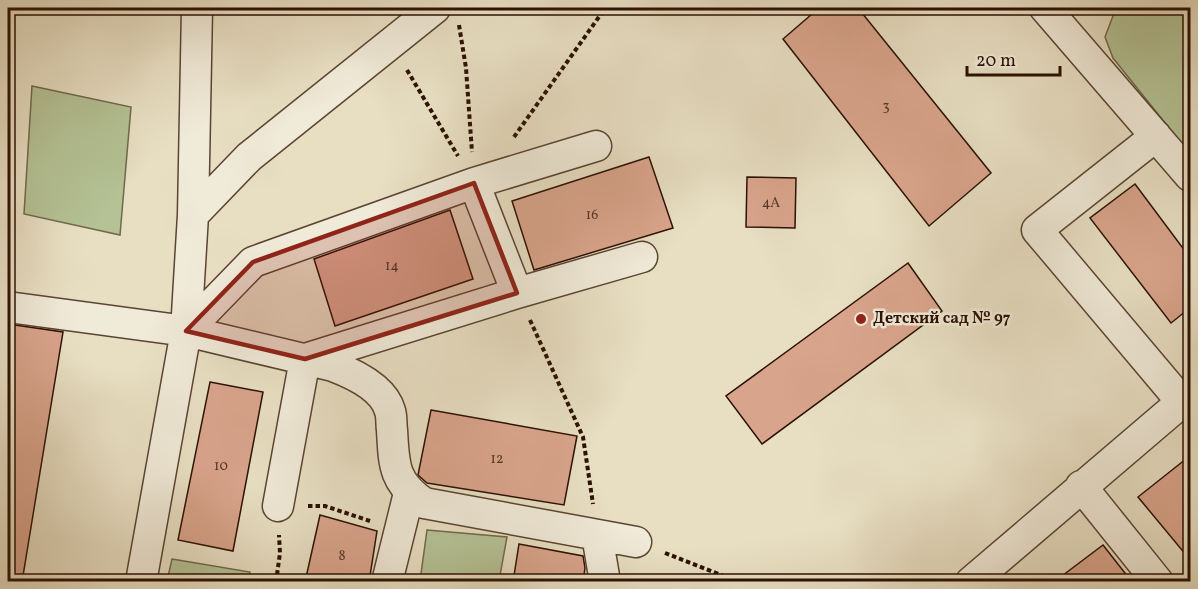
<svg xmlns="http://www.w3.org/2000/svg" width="1198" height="589" font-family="Vollkorn,serif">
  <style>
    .green { fill: #b4c295; stroke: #70694c; stroke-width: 1.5 }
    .building { fill: #d9a48c; stroke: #2b1002; stroke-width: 1.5 }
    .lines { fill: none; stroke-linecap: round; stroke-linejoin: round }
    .street-casing { stroke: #5a4432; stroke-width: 33 }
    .path { stroke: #2b1002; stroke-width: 4; stroke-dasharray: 4.5 3; stroke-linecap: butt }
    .street { stroke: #f0ead8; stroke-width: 30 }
    .marked { fill: #8f2418; fill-opacity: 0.2; stroke: #8f2418; stroke-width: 4.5; stroke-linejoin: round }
    .poi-dot { fill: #8f2418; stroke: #f0ead8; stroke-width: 2 }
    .labels { text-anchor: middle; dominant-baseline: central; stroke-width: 5; stroke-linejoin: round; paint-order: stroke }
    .number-label { font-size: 14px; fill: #563524 }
    .poi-label { font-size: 16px; font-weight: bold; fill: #2b1002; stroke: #f0ead8; text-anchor: start }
  </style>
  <rect width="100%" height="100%" fill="#e8dfc3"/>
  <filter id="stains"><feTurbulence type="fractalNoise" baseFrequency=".00333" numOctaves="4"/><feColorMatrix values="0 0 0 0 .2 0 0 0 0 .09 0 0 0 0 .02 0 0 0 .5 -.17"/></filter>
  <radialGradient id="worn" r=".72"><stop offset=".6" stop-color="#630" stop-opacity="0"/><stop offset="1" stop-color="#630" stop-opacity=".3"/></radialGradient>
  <path class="green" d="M1116 8H1190V154L1113 58 1105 37Z
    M32 86 131 107 120 235 24 214Z
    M427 530 507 537 499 581H420Z
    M172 559 250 572 248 581H167Z"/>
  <path class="building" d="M819 8H858L991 173 929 226 783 39Z
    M649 157 673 228 534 270 512 201Z
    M747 177 796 178 795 228 746 227Z
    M1135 184 1191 259V307L1171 323 1090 218Z
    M450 210 473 279 335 326 314 259Z
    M908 263 942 311 762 444 726 396Z
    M8 324 63 332 22 582H8Z
    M210 382 263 392 233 551 178 540Z
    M431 410 577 436 564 505 427 483 418 475Z
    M1191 455V561L1138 497Z
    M320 515 377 531 369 582H305Z
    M519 544 583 556 585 568 583 582H513Z
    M1103 545 1132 582H1054Z"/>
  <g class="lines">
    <defs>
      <path id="street" d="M1045 8 1190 176
        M1156 136 1037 230 1182 402
        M474 183 596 146
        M193 215 249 157 435 8
        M8 307 186 331 333 366C354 374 384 388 390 411 392 417 391 424 392 430 394 464 393 482 424 503L636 542
        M186 331 253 262 474 183 517 293
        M1081 486 1158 582
        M278 506 305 359 517 293 642 257
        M597 535 605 582
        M141 582 186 331 193 215 197 8
        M387 582 409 493
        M971 582 1190 395"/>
    </defs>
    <use href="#street" class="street-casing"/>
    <path class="path" d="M574 8 605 11
      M459 25 466 68 472 152
      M407 70 458 156
      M514 137 601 14 611 8
      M530 320 583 437 593 504
      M308 506H325L370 521
      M665 553 739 582
      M276 582 280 553 279 535"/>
    <use href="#street" class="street"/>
  </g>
  <path class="marked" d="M474 183 517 293 305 359 186 331 253 262Z"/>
  <circle class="poi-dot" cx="861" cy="319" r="6"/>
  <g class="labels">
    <g class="number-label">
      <text x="886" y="106">3</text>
      <text x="771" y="203">4А</text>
      <text x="592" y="215">16</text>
      <text x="392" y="266">14</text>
      <text x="497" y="459">12</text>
      <text x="221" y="466">10</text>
      <text x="342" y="556">8</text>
    </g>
    <g class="poi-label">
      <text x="873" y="319">Детский сад № 97</text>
    </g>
  </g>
  <rect width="1198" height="589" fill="none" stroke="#e8dfc3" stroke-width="30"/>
  <rect x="9" y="9" width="1180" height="571" fill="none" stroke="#2b1002" stroke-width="3"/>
  <rect x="15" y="15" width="1168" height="559" fill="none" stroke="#2b1002" stroke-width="1.5"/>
  <path d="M967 66v9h93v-9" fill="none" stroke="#2b1002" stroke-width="3"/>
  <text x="976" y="66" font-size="18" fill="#2b1002" stroke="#f0ead8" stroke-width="4.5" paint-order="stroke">20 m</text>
  <rect width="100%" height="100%" filter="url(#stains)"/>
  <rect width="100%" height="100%" fill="url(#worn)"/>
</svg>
